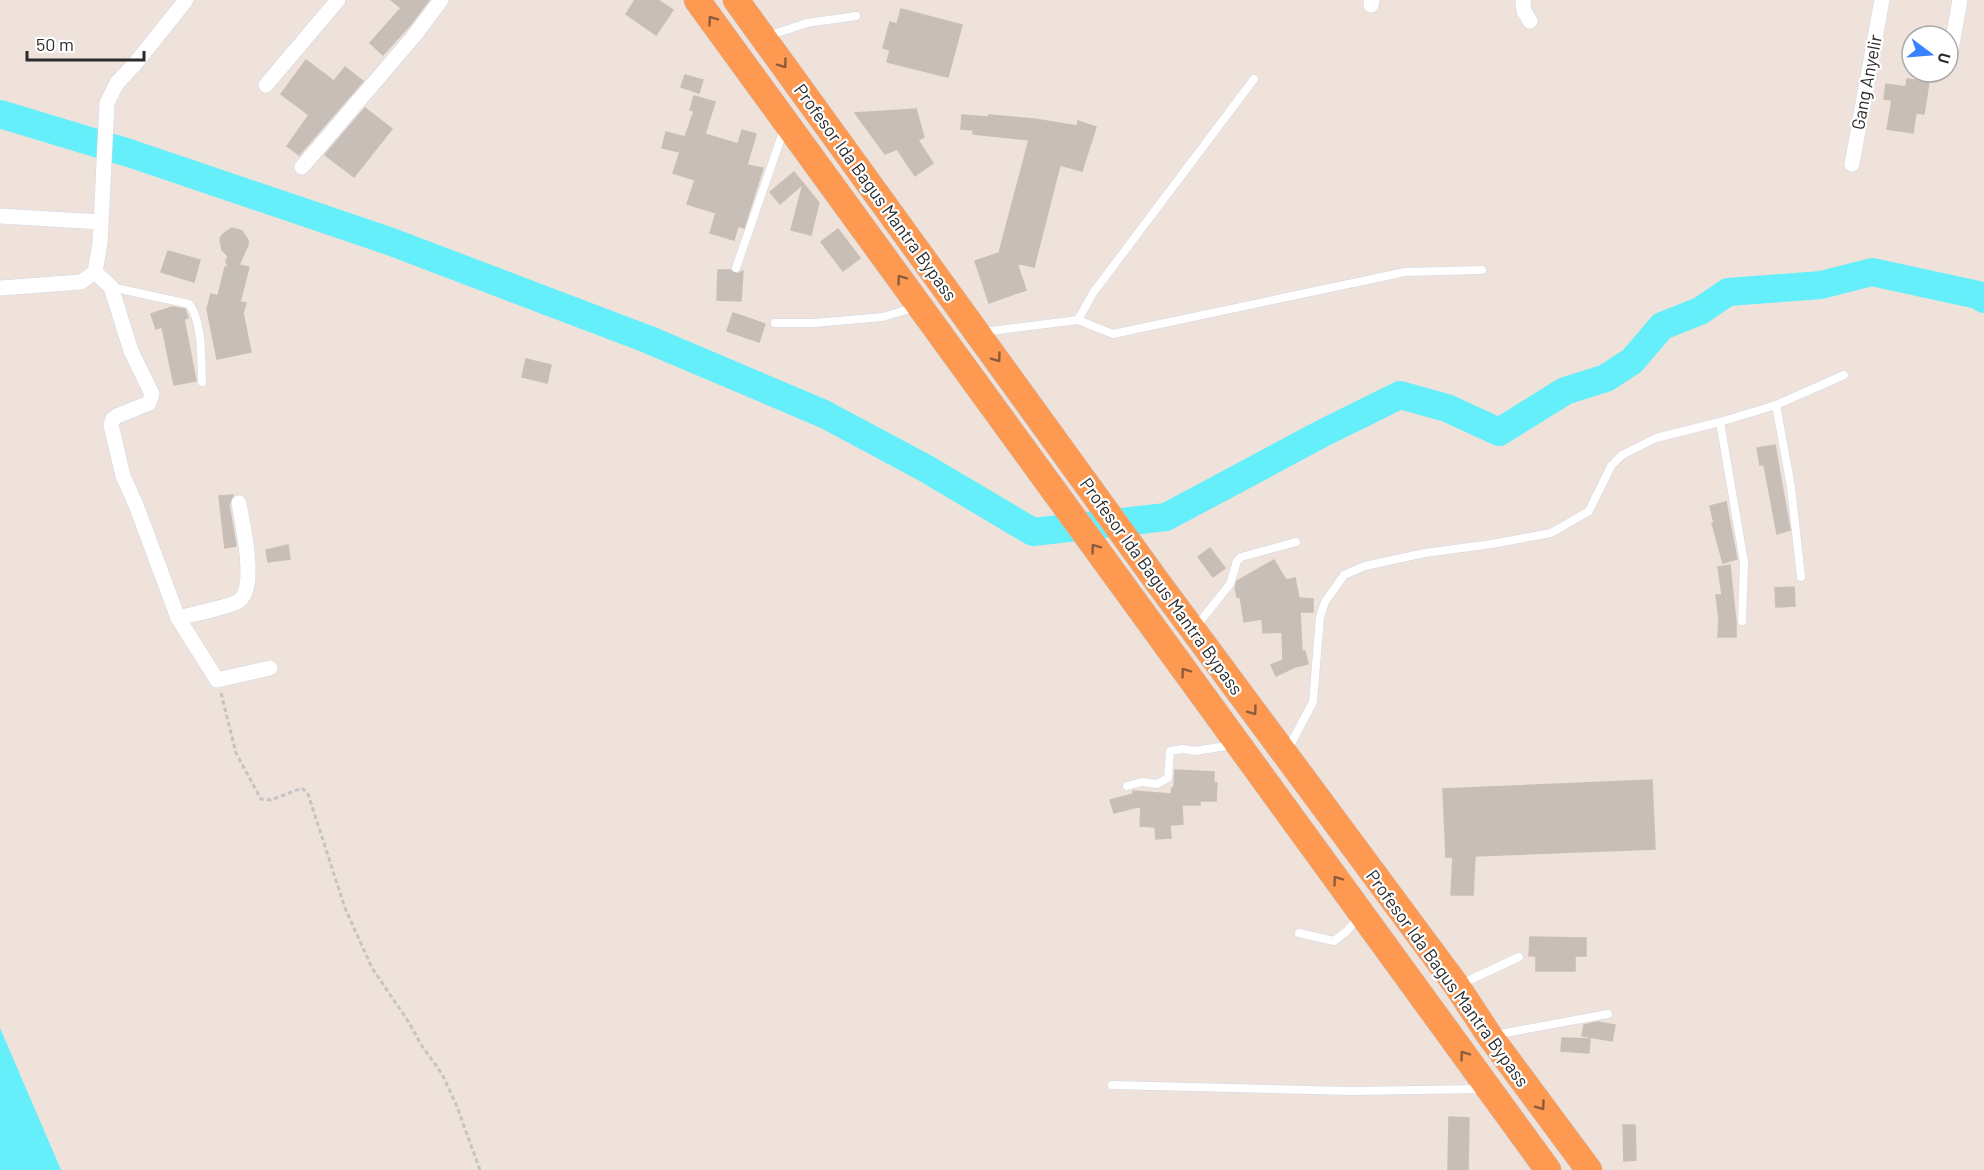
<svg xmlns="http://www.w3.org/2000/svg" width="1984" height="1170" font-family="Barlow,sans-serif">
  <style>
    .water { fill: #64effa }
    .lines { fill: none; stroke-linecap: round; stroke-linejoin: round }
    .river { stroke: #64effa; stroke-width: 28 }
    .building { fill: #c6beb7; stroke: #cabeb5; stroke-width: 1.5 }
    .service-casing { stroke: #d0d8e5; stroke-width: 9 }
    .minor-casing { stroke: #d0d8e5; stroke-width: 16 }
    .trunk-casing { stroke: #c4c4c4; stroke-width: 27 }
    .path { stroke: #c4c4c4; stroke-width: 3; stroke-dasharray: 4.5 3; stroke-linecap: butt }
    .service { stroke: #fff; stroke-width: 8 }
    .minor { stroke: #fff; stroke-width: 15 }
    .trunk { stroke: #fe9952; stroke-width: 26 }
    .oneway { stroke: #8a5c3d }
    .labels { text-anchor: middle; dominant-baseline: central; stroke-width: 4.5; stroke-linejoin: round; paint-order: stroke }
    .street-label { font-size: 18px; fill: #2b2b2b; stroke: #fff }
  </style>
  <rect width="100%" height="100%" fill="#eee2db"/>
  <path class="water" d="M0 1028 61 1170H0Z"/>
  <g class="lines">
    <path class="river" d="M0 114 129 153 389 241 647 339 824 414 925 468 1033 532 1166 517 1323 433 1400 395 1447 408 1499 432 1565 391 1606 378 1632 361 1662 326 1700 311 1728 292 1821 285 1872 272 1978 295 1984 299"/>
  </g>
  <path class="building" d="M391 0H429L411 24 383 55 370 43 401 8Z
    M635 0H658L673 10 656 35 626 14Z
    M901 9 962 25 948 77 887 62 890 50 883 48 890 22 897 24Z
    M306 60 334 81 345 67 363 81 299 155 287 146 309 115 281 94Z
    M685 75 703 80 699 93 681 87Z
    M1907 79 1929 82 1924 114 1916 113 1913 133 1887 129 1892 100 1884 99 1886 84 1906 87Z
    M694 96 715 102 705 134 738 144 742 130 756 134 747 165 763 168 744 228 738 226 734 240 710 233 716 213 687 204 695 180 673 173 680 152 662 148 666 132 685 137 694 111 690 110Z
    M365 108 392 129 354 177 325 155Z
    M916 109 924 137 918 140 933 163 915 176 897 149 885 154 855 113Z
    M962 115 988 117 989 115 1034 119 1077 126 1078 121 1096 127 1082 171 1060 165 1034 267 1017 263 1026 290 989 303 975 261 999 253 1029 140 973 134V130L961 129Z
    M794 172 819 203 811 235 791 230 803 184 780 204 770 192Z
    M232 228 242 231 248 240V245L239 265 249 267 240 302 246 303 243 313 251 352 217 359 207 309 211 294 218 296 225 267 229 268 226 262 228 256 222 250 220 239 223 234Z
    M838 229 860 258 843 271 821 242Z
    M168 251 200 260 194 282 161 272Z
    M718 270H730L737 274 743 271 741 301 717 300Z
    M172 307 185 309 188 318 184 319 196 381 174 385 162 327 156 329 151 314Z
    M733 313 765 324 759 342 727 331Z
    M526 359 551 365 547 383 522 377Z
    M1775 445 1790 530 1777 534 1764 465H1760L1757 448Z
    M233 495 229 505 236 546 225 548 219 496Z
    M1726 502 1737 559 1723 563 1712 523H1714L1710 506Z
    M288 545 290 559 268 562 266 550Z
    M1210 548 1225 568 1213 577 1198 557Z
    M1274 560 1286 580 1295 578 1299 598 1313 599V612H1300L1302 651H1305L1308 664 1295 667 1276 676 1271 665 1283 660 1282 632 1263 633 1262 619 1244 622 1240 596 1237 597 1235 588 1237 581Z
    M1730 565 1736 623V637H1718L1719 619 1716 595H1722L1718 567Z
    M1794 587 1795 606 1776 607 1775 588Z
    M1175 770 1214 772V783H1217L1216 801H1200V805H1182L1183 824 1170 825 1171 838 1156 839 1155 827 1140 826 1141 806 1114 813 1110 800 1133 794V791L1171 794 1172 788H1174Z
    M1652 780 1655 849 1475 856 1473 895H1451L1453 857H1446L1443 789Z
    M1530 937 1586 938V956H1575V971H1536V956H1529Z
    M1598 1022 1615 1025 1612 1041 1582 1036 1584 1025Z
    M1562 1038 1590 1039 1589 1053 1561 1051Z
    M1449 1117 1469 1118 1468 1170H1448Z
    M1623 1125H1635L1636 1160 1624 1161Z"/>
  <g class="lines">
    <defs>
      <path id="service" d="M768 36 807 23 856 16
        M736 268 784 129
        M111 287 189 304C203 322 201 360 202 382
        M1078 320 1113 334 1405 272 1482 270
        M775 323H814L883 317 916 307
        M983 332 1078 320 1093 293 1254 79
        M1776 405 1791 487 1801 577
        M1720 422 1744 562 1742 621
        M1195 628 1230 584 1237 561 1241 557 1296 542
        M1288 749 1313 702 1320 617 1325 602 1344 575 1365 566 1425 553 1492 544 1551 533 1589 511 1611 466 1622 455 1656 438 1720 422 1776 405 1844 375
        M1127 786 1142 782 1157 784 1168 778 1170 751 1183 749 1195 751 1233 745
        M1299 933 1334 941 1347 931 1359 917
        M1461 984 1519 957
        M1494 1035 1608 1014
        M1112 1085 1351 1091 1483 1089"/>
      <path id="minor" d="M1523 0 1524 11 1530 21
        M1371 5 1372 0
        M1949 61 1960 0
        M266 85 338 0
        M1852 164 1882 0
        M302 167 414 36 441 0
        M0 216 101 222
        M95 272 111 287 131 351 152 394 149 403 117 416 113 419 111 425 123 476 136 505 178 618 217 680 270 668
        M0 288 81 282 95 272 100 243 107 103 117 83 134 65 186 0
        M178 618C193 614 225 608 237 602 259 591 242 523 239 503"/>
      <path id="trunk" d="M697 0 1548 1170
        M736 0 1156 580 1457 986 1489 1035 1589 1170"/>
    </defs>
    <use href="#service" class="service-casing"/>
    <use href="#minor" class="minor-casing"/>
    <use href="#trunk" class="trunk-casing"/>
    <path class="path" d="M221 693 236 753 261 799 271 800 302 788 308 794 345 908 372 968 408 1021 422 1046 442 1074 456 1104 480 1170"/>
    <use href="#service" class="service"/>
    <use href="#minor" class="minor"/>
    <use href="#trunk" class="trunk"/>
  </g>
  <defs><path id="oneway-chevron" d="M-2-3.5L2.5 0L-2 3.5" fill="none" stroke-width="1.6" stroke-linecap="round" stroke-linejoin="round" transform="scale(1.5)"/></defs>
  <g class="oneway">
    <use href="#oneway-chevron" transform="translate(712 20) rotate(-126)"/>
    <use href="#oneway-chevron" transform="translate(783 64) rotate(54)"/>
    <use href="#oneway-chevron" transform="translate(901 279) rotate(-126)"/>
    <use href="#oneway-chevron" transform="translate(997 358) rotate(54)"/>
    <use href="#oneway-chevron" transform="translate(1095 548) rotate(-126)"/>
    <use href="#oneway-chevron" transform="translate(1185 672) rotate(-126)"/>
    <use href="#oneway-chevron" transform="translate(1253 711) rotate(54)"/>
    <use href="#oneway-chevron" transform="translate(1337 880) rotate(-126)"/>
    <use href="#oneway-chevron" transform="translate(1464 1055) rotate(-126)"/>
    <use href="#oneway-chevron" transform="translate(1541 1106) rotate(54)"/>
  </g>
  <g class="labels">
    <g class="street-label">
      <text transform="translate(1866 82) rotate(-79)">Gang Anyelir</text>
      <text transform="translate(876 192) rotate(54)">Profesor Ida Bagus Mantra Bypass</text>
      <text transform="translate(1162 586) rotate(54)">Profesor Ida Bagus Mantra Bypass</text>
      <text transform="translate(1448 978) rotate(54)">Profesor Ida Bagus Mantra Bypass</text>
    </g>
  </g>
  <g transform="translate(1930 54) rotate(106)"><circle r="28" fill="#ffffff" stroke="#aaaaaa" stroke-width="1.5"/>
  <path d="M0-4.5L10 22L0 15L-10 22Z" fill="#3783ff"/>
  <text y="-9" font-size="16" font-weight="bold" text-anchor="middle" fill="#2b2b2b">U</text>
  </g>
  <path d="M27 51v9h117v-9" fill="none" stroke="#2b2b2b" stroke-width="3"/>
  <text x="36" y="51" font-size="18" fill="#2b2b2b" stroke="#ffffff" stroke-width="4.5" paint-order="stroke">50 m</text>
</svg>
